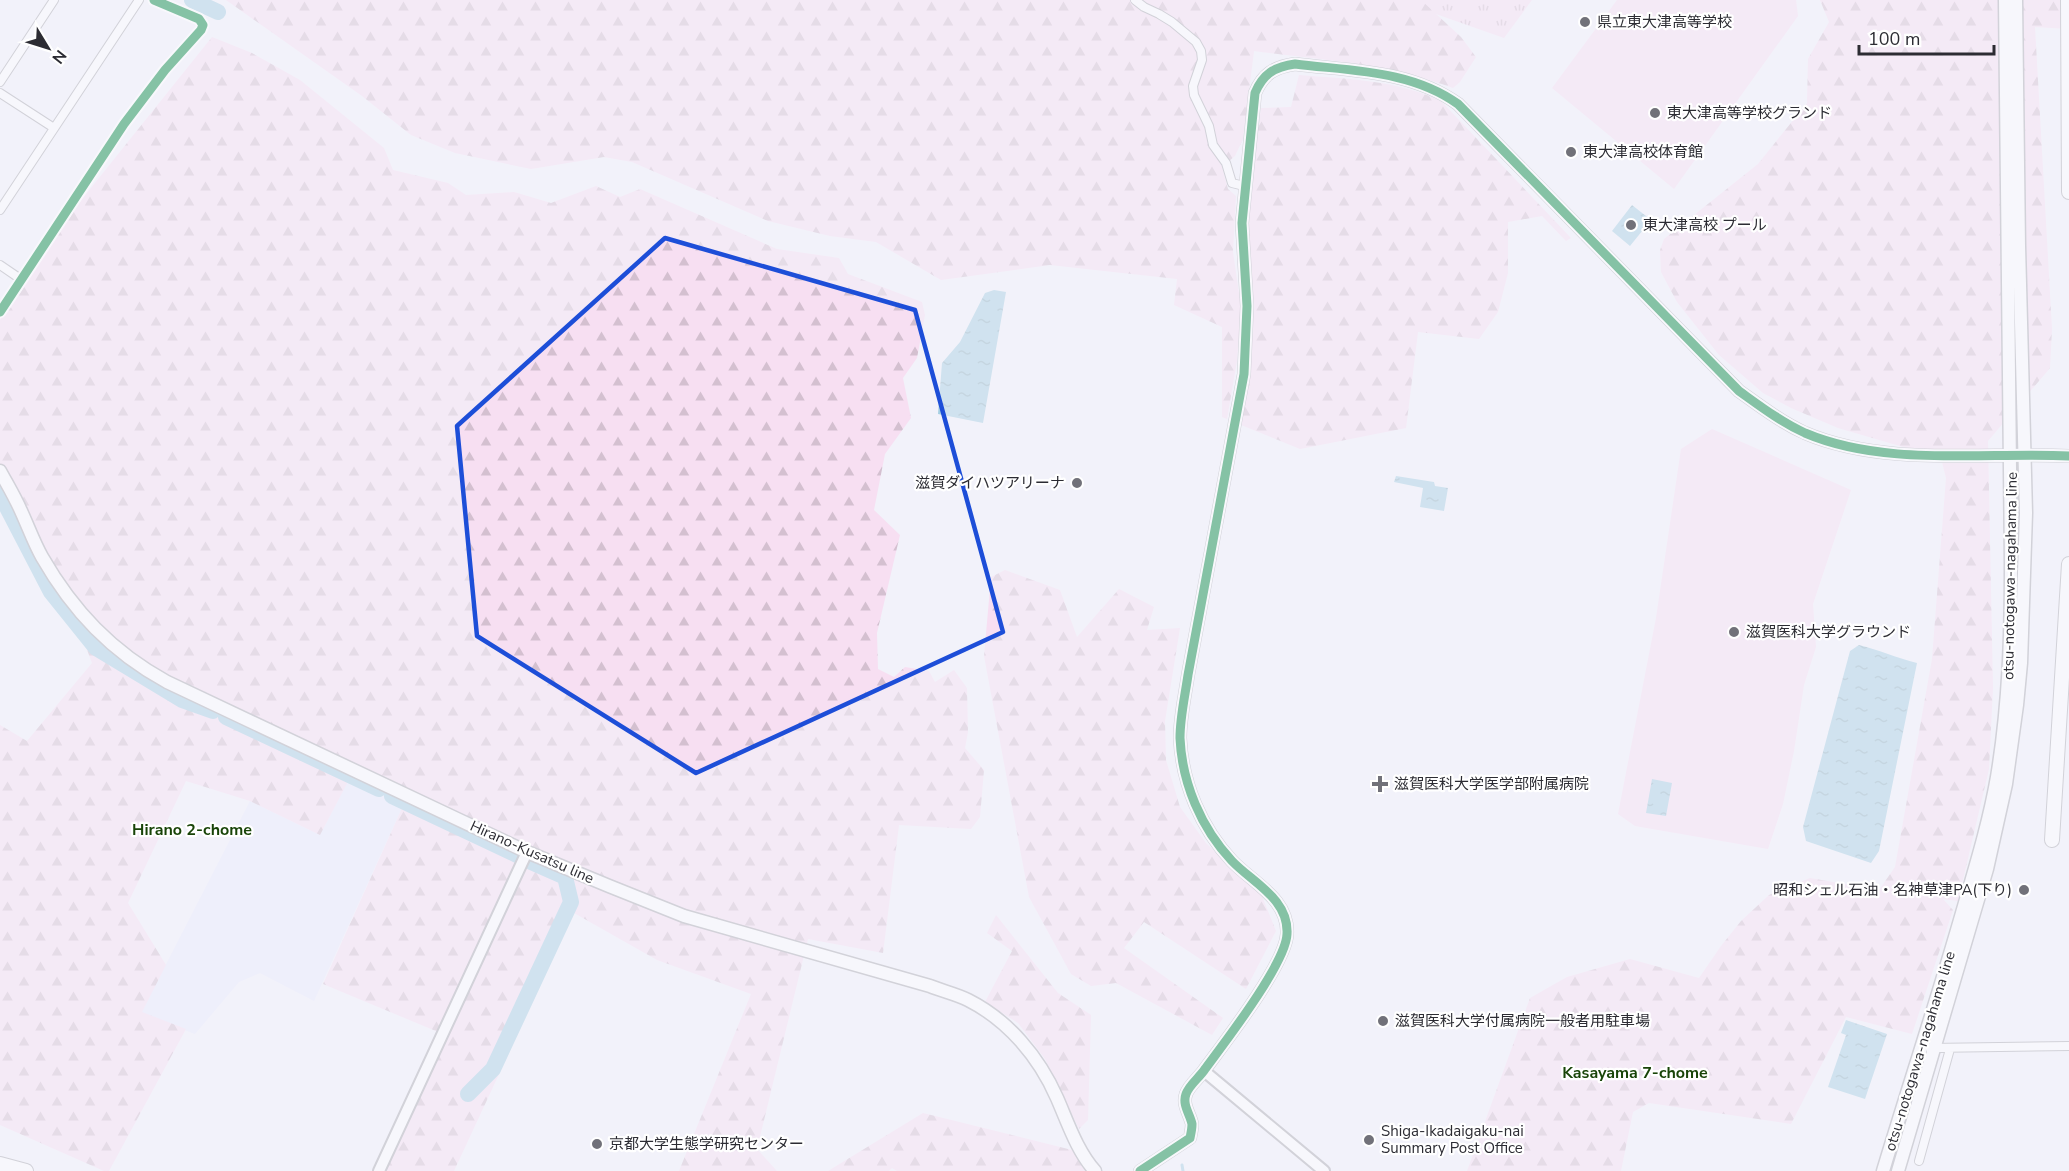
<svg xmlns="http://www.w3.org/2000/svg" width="2069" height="1171" font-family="'Nunito Sans','Noto Sans JP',sans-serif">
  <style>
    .built { fill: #e9eafd }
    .grass { fill: url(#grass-tufts) }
    .forest { fill: url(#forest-firs) }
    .pitch { fill: #f7dff2 }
    .water { fill: url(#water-ripples) }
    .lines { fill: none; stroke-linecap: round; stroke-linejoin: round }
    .stream { stroke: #a6cfe2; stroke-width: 3 }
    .river { stroke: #a6cfe2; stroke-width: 16 }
    .street-casing { stroke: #aaaab1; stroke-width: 10 }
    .secondary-casing { stroke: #aaaab1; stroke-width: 14 }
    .primary-casing { stroke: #aaaab1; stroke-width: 15 }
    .highway-casing { stroke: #aaaab1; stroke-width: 16 }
    .street { stroke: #fdfdfe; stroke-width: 8 }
    .secondary { stroke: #fdfdfe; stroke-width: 10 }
    .primary { stroke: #fdfdfe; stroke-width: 12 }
    .highway { stroke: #fdfdfe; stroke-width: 14 }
    .cycleway-casing { stroke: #fff; stroke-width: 13 }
    .cycleway { stroke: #00873e; stroke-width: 9 }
    .marked { fill: none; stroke: #1d4ed8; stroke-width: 4.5; stroke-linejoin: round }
    .poi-dot { fill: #717179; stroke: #fff; stroke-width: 2 }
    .labels { text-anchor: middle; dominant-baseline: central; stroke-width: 4.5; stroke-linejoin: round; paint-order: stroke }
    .poi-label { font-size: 15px; fill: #2c2c33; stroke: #fff; text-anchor: start }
    .street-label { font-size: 15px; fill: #2c2c33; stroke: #fff }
    .neighbourhood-label { font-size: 16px; font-weight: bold; fill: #184408; stroke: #fff }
  </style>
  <defs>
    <pattern id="grass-tufts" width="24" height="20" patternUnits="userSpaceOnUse" patternTransform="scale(1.5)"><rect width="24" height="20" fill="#f7dff2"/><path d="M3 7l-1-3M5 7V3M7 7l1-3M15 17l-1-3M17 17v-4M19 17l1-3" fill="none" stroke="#d4c0d0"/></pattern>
    <pattern id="forest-firs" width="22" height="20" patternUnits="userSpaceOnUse" patternTransform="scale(1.5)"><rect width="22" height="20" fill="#f7dff2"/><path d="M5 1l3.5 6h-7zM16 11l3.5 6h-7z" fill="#d4c0d0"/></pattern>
    <pattern id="water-ripples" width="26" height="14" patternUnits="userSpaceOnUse" patternTransform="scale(1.5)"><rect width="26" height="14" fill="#a6cfe2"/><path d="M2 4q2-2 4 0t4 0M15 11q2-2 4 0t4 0" fill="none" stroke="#8fb2c2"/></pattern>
  </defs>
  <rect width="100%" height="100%" fill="#f2f2fa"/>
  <path class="built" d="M353 771 407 797 314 1001 260 973 239 982 195 1034 141 1013 250 801 320 835Z"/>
  <path class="grass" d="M1396 0H1532L1504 38Z"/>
  <path class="forest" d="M226 0H1421L1461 37 1476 57 1460 82 1453 88C1389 64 1321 60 1254 51L1243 139 1235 156 1222 167 1228 189 1236 196 1233 252 1241 307 1237 361 1227 419 1222 417V327L1174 305 1177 279 1050 265 941 280 876 242 830 236 768 221 632 162 604 157 531 169 455 153 411 135 362 96Z
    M1820 0H2069V29L2035 27 2052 329 2050 368 1988 441 1993 688 1989 769 1958 901 1943 899 1953 910 1912 1034 1846 1017 1791 1124 1649 1103 1633 1112 1621 1171H1467L1530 998 1567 977 1630 959 1699 978 1721 946 1741 921 1769 895 1810 878 1879 890 1895 867 1932 659 1946 478 1941 458 1838 428 1791 408 1763 393 1719 355 1677 302 1661 272 1660 250 1664 239 1758 164 1807 103 1808 59 1829 22Z
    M212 37 252 53 300 80 384 148 393 170 448 183 466 195 514 192 551 203 596 186 620 197 640 189 777 249 839 258 848 274 922 302 925 315 917 358 903 378 911 418 885 454 874 510 900 535 877 633 878 669 894 677 905 667 929 671 935 682 954 670 967 688 968 732 965 748 984 770 980 817 971 829 899 825 883 953 808 939 757 1149 777 1171H679L751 994 657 960 574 913 454 1171H379L443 1034 323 984 407 797 353 772 320 835 250 801 186 781 128 903 166 965 142 1012 186 1029 109 1171H104L0 1125V725L27 741 92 663 66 594 0 479V320L38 254Z
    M1299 75C1348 79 1397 80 1441 101L1571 238 1566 241 1542 216 1508 222V273L1498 312 1479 339 1418 332 1406 428 1300 449 1241 425 1249 374 1253 315 1247 233 1250 181 1261 108 1291 107Z
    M1005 570 1060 590 1077 637 1119 589 1154 607 1147 630 1180 628 1165 721 1166 760 1180 807 1206 843 1262 896 1276 931 1246 989 1144 922 1124 948 1223 1018 1212 1035 1116 983 1091 986 1071 974 1029 897 984 656 991 577Z
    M996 915 1058 993 1091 1015 1088 1120 1079 1129 1045 1059 1018 1023 985 1002 1012 951 987 933Z
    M923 1113 1072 1150 1085 1171H897L892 1168 889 1171H828Z"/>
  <path class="pitch" d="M1617 0H1796L1798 16 1674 189 1552 88Z
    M1712 429 1851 490 1813 604 1816 647 1804 685 1794 751 1783 804 1768 849 1635 826 1618 814 1656 618 1681 449Z"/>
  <path class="water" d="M1632 205 1651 220 1630 246 1612 231Z
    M994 290 1006 292 983 423 938 414 942 363 960 342 985 293Z
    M1396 476 1434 482 1435 486 1448 488 1444 511 1420 507 1423 488 1394 482Z
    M1859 645C1879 650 1897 658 1917 663L1879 851 1871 863 1806 841 1803 827 1850 651Z
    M1652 779 1672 783 1666 816 1646 813Z
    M1846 1020 1887 1034 1865 1099 1828 1087 1846 1035 1841 1033Z"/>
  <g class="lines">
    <path class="stream" d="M1182 1165 1183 1171"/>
    <path class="river" d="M192 0 218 12
      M0 494 51 592 96 648 182 700 213 711
      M226 717 379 789
      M392 796 517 855
      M468 1094 493 1069 571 902 565 877 531 862"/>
    <defs>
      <path id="street" d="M1135 0 1144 7 1159 14 1172 22 1196 42 1201 51 1202 60 1193 86 1194 95 1209 126 1213 145 1226 163 1232 183 1244 186
        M0 82 54 0
        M0 93 54 128
        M0 210 139 0
        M0 265 22 280
        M0 312 124 124 165 70 201 30 203 25 199 19 154 0
        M1930 1048 2069 1046
        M1919 1161 1950 1049"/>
      <path id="secondary" d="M1204 1071 1324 1171
        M379 1171 527 852
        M1140 1171 1190 1138C1191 1133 1192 1129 1192 1124 1190 1114 1182 1105 1186 1094 1189 1085 1200 1077 1205 1069 1225 1042 1286 963 1287 934 1289 899 1253 883 1232 861 1201 828 1182 783 1180 738 1180 717 1185 696 1188 675L1244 374 1247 306 1242 223 1255 93C1263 74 1274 67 1295 64 1351 71 1411 70 1458 104L1739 391C1760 406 1781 422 1805 433 1885 467 1984 452 2069 456"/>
      <path id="primary" d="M0 471C7 484 15 497 21 511 28 526 34 543 42 557 73 611 112 652 167 682L527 852 609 886 684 916 930 986C942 991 956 994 968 1000 1008 1020 1039 1057 1057 1098 1068 1123 1077 1151 1095 1171
        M1883 1171C1909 1085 1937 1000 1962 913 1975 868 1989 823 1997 777 2009 705 2011 635 2011 563L2005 0
        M1898 1171 1987 869 2006 784 2017 705 2021 663 2026 513 2019 246 2016 0"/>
      <path id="highway" d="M2068 0 2069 192
        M2052 840 2069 564
        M0 1164 26 1171"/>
    </defs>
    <use href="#street" class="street-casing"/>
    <use href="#secondary" class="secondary-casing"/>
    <use href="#primary" class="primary-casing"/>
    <use href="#highway" class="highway-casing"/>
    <use href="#street" class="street"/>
    <use href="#secondary" class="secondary"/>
    <use href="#primary" class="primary"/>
    <use href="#highway" class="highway"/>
    <defs>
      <path id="cycleway" d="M0 312 124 124 165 70 201 30 203 25 199 19 154 0
        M1140 1171 1190 1138C1191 1133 1192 1129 1192 1124 1190 1114 1182 1105 1186 1094 1189 1085 1200 1077 1205 1069 1225 1042 1286 963 1287 934 1289 899 1253 883 1232 861 1201 828 1182 783 1180 738 1180 717 1185 696 1188 675L1244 374 1247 306 1242 223 1255 93C1263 74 1274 67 1295 64 1351 71 1411 70 1458 104L1739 391C1760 406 1781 422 1805 433 1885 467 1984 452 2069 456"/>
    </defs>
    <use href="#cycleway" class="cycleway-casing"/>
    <use href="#cycleway" class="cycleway"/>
  </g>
  <path d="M0 0H2069V1171H0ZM665 238 915 310 1003 632 696 773 477 636 457 426Z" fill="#f2f2fa" fill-opacity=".55" fill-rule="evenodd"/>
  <path class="marked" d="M665 238 915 310 1003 632 696 773 477 636 457 426Z"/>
  <g class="poi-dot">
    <circle cx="1585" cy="22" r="6"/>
    <circle cx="1655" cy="113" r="6"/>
    <circle cx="1571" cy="152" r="6"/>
    <circle cx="1631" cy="225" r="6"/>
    <circle cx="1077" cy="483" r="6"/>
    <circle cx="1734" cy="632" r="6"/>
    <path d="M1377 775h6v6h6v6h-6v6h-6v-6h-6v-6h6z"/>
    <circle cx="2024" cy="890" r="6"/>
    <circle cx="1383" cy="1021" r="6"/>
    <circle cx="1369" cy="1140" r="6"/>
    <circle cx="597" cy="1144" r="6"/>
  </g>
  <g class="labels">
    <g class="poi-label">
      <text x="1597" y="22">県立東大津高等学校</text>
      <text x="1667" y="113">東大津高等学校グランド</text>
      <text x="1583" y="152">東大津高校体育館</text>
      <text x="1643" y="225">東大津高校 プール</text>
      <text x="1065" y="483" text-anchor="end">滋賀ダイハツアリーナ</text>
      <text x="1746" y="632">滋賀医科大学グラウンド</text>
      <text x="1394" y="784">滋賀医科大学医学部附属病院</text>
      <text x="2012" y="890" text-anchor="end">昭和シェル石油・名神草津PA(下り)</text>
      <text x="1395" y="1021">滋賀医科大学付属病院一般者用駐車場</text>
      <text x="1381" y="1131">Shiga-Ikadaigaku-nai<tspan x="1381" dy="17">Summary Post Office</tspan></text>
      <text x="609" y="1144">京都大学生態学研究センター</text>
    </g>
    <g class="street-label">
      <text transform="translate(2010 576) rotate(-89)">otsu-notogawa-nagahama line</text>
      <text transform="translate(532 852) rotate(24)">Hirano-Kusatsu line</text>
      <text transform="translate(1920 1051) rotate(-73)">otsu-notogawa-nagahama line</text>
    </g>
    <g class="neighbourhood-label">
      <text x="192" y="830">Hirano 2-chome</text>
      <text x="1635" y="1073">Kasayama 7-chome</text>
    </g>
  </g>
  <g transform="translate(48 48) rotate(128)" stroke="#ffffff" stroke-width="4.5" paint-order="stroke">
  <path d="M0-4.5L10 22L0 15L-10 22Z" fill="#2c2c33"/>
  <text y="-9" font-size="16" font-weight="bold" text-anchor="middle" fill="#2c2c33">N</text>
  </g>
  <path d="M1859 45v9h135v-9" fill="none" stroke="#2c2c33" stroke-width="3"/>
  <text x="1868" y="45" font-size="18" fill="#2c2c33" stroke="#ffffff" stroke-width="4.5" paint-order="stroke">100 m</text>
</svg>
